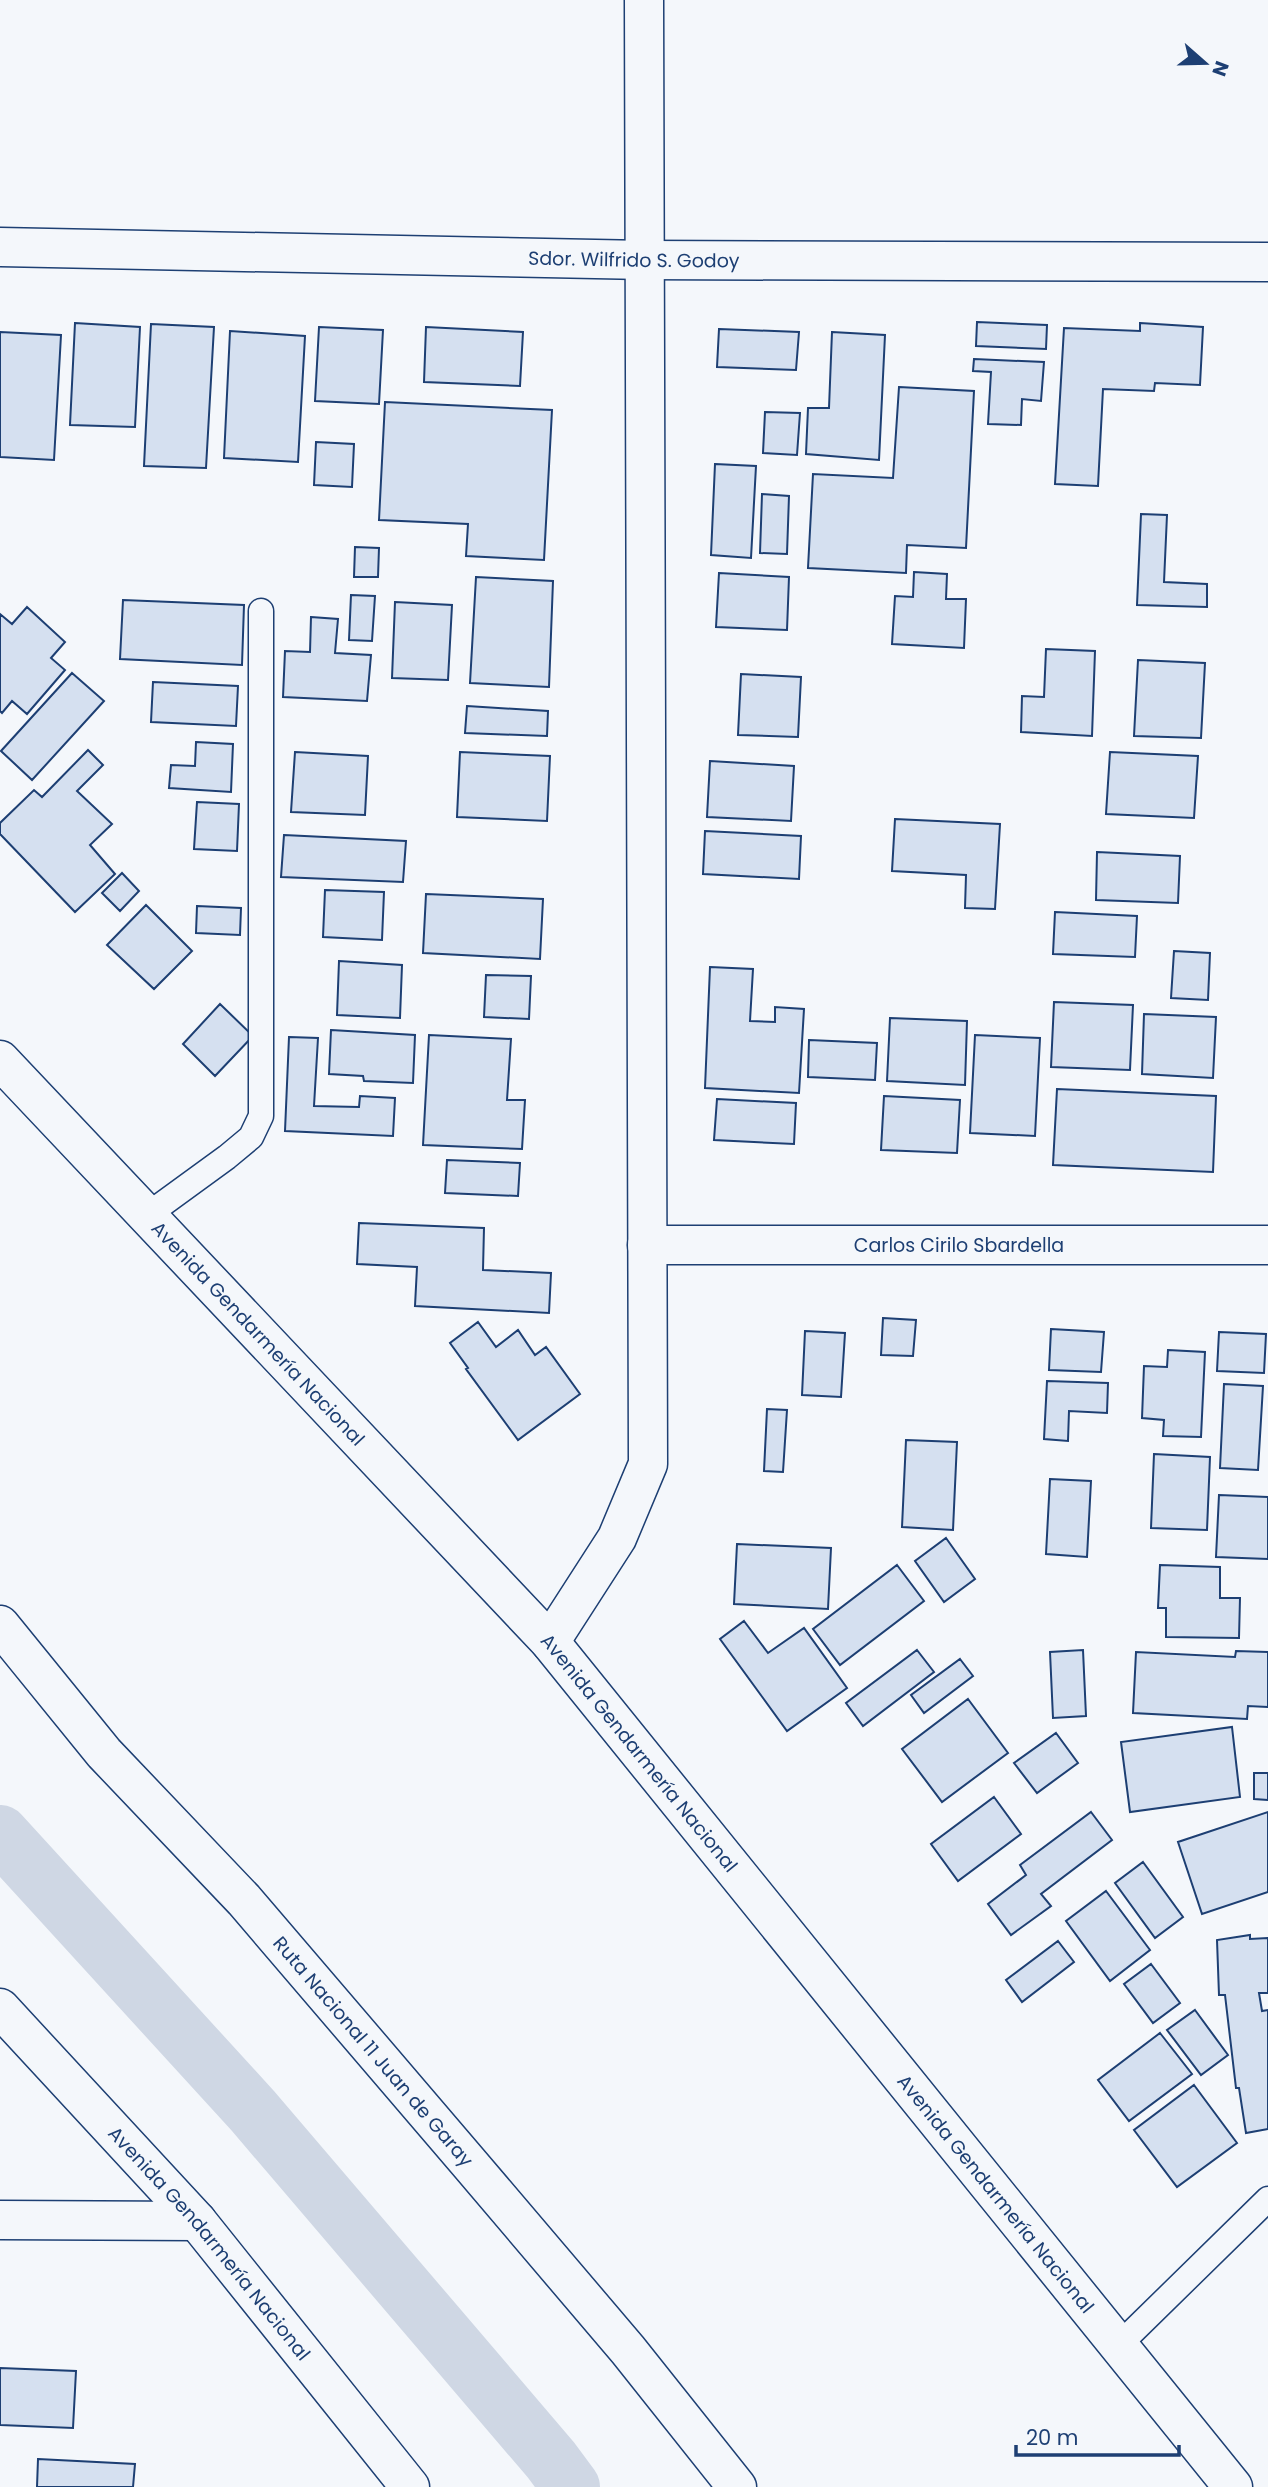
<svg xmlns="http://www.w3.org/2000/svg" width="1268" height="2487" font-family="Poppins,sans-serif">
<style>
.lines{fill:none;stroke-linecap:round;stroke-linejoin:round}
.canal{stroke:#cfd7e4;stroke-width:58}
.building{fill:#d5e0f0;stroke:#1d3f73;stroke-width:2}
.service-casing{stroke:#1d3f73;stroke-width:27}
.minor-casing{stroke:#1d3f73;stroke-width:41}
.secondary-casing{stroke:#1d3f73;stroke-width:41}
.trunk-casing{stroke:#1d3f73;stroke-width:41}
.service{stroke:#f4f7fb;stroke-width:24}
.minor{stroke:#f4f7fb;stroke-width:38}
.secondary{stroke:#f4f7fb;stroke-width:38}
.trunk{stroke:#f4f7fb;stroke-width:38}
.labels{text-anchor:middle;stroke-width:5;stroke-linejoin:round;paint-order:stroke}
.street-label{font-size:19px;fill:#1d3f73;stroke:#f4f7fb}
</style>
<rect width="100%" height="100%" fill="#f4f7fb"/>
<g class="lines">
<path class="canal" d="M 0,1834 L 253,2111 L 551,2460 L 571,2487"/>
</g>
<path class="building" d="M 977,322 L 1047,325 L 1046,349 L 976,346 Z
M 75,323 L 140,327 L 135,427 L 70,425 Z
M 1140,323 L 1203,327 L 1200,385 L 1155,383 L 1154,391 L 1103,389 L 1098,486 L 1055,484 L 1064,328 L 1140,331 Z
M 151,324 L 214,327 L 206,468 L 144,466 Z
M 319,327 L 383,330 L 379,404 L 315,401 Z
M 426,327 L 523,332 L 520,386 L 424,382 Z
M 719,329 L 799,332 L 796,370 L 717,367 Z
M 230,331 L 305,336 L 298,462 L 224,458 Z
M 0,332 L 61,335 L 54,460 L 0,457 Z
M 832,332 L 885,335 L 879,460 L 806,454 L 808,408 L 829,408 Z
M 974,359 L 1044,362 L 1041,401 L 1022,399 L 1021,425 L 988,424 L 991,372 L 973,371 Z
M 899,387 L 974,391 L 966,548 L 907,545 L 906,573 L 808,568 L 813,474 L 893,478 Z
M 385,402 L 552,410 L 544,560 L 466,556 L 468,524 L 379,520 Z
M 765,412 L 800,413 L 797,455 L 763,453 Z
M 316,442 L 354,444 L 352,487 L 314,485 Z
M 715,464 L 756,466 L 751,558 L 711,555 Z
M 762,494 L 789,496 L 787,554 L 760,553 Z
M 1141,514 L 1167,515 L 1164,582 L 1207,584 L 1207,607 L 1137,605 Z
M 355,547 L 379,548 L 378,577 L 354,577 Z
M 914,572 L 947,574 L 946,599 L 966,599 L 964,648 L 892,644 L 895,596 L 913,597 Z
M 719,573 L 789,577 L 787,630 L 716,627 Z
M 476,577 L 553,581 L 549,687 L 470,683 Z
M 351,595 L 375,596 L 372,641 L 349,640 Z
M 123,600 L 244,605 L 242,665 L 120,659 Z
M 395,602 L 452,605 L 448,680 L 392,678 Z
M 27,607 L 65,642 L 51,658 L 65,670 L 27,714 L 12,701 L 2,713 L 0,711 L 0,614 L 12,624 Z
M 311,617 L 338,619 L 335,653 L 371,655 L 367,701 L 283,697 L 285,651 L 310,652 Z
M 1046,649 L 1095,651 L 1092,736 L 1021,732 L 1022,696 L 1044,697 Z
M 1138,660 L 1205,663 L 1201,738 L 1134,736 Z
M 72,673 L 104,701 L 32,780 L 1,751 Z
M 741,674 L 801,677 L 798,737 L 738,735 Z
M 153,682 L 238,686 L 236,726 L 151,722 Z
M 467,706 L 548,711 L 547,736 L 465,733 Z
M 196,742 L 233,744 L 231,792 L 169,788 L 171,765 L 195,766 Z
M 88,750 L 103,765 L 77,791 L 112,824 L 90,845 L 115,874 L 75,912 L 0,834 L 0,823 L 34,790 L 42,797 Z
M 295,752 L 368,756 L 365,815 L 291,812 Z
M 460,752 L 550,756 L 547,821 L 457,817 Z
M 1110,752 L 1198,756 L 1194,818 L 1106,814 Z
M 710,761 L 794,766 L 791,821 L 707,817 Z
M 197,802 L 239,804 L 237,851 L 194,849 Z
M 895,819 L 1000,824 L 995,909 L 965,908 L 966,875 L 892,871 Z
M 705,831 L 801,836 L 799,879 L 703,874 Z
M 284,835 L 406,841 L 403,882 L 281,877 Z
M 1097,852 L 1180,856 L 1178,903 L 1096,900 Z
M 122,873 L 139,891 L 120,911 L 102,893 Z
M 325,890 L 384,892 L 382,940 L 323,937 Z
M 426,894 L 543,899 L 540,959 L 423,953 Z
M 146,905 L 192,951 L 154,989 L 107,945 Z
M 197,906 L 241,908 L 240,935 L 196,933 Z
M 1055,912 L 1137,916 L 1135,957 L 1053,954 Z
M 1174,951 L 1210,953 L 1208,1000 L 1171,998 Z
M 339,961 L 402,965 L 400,1018 L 337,1015 Z
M 710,967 L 753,969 L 750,1021 L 775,1022 L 775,1007 L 804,1009 L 799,1093 L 705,1088 Z
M 486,975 L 531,976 L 529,1019 L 484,1017 Z
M 1054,1002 L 1133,1005 L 1130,1070 L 1051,1067 Z
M 220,1004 L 253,1036 L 215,1076 L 183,1044 Z
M 1144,1014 L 1216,1017 L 1213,1078 L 1142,1074 Z
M 890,1018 L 967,1021 L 965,1085 L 887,1081 Z
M 331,1030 L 415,1035 L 413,1083 L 364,1081 L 363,1076 L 329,1074 Z
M 429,1035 L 511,1039 L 507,1100 L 525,1100 L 522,1149 L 423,1145 Z
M 975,1035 L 1040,1038 L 1035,1136 L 970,1133 Z
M 289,1037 L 318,1038 L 314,1106 L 359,1107 L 360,1096 L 395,1098 L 393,1136 L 285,1131 Z
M 809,1040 L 877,1043 L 875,1080 L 808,1077 Z
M 1057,1089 L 1216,1096 L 1213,1172 L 1053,1165 Z
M 884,1096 L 960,1100 L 957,1153 L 881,1150 Z
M 717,1099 L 796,1103 L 794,1144 L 714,1140 Z
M 447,1160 L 520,1163 L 518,1196 L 445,1193 Z
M 359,1223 L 484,1228 L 483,1270 L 551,1273 L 549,1313 L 415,1306 L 417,1267 L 357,1264 Z
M 883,1318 L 916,1320 L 913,1356 L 881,1355 Z
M 478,1322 L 496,1347 L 518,1330 L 535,1355 L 546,1347 L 580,1394 L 518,1440 L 466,1369 L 468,1368 L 450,1343 Z
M 1051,1329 L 1104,1332 L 1101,1372 L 1049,1370 Z
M 805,1331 L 845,1333 L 841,1397 L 802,1395 Z
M 1219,1332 L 1266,1334 L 1264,1373 L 1217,1371 Z
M 1168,1350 L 1205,1352 L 1201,1437 L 1163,1436 L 1164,1420 L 1142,1418 L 1144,1366 L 1167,1367 Z
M 1047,1381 L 1108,1383 L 1107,1413 L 1069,1411 L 1068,1441 L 1044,1439 Z
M 1224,1384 L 1263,1386 L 1258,1470 L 1220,1468 Z
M 767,1409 L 787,1410 L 783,1472 L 764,1471 Z
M 906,1440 L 957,1442 L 953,1530 L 902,1527 Z
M 1154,1454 L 1210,1457 L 1207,1530 L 1151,1528 Z
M 1050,1479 L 1091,1481 L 1087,1557 L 1046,1554 Z
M 1219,1495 L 1268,1497 L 1268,1559 L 1216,1557 Z
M 946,1538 L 975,1579 L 944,1602 L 915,1561 Z
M 737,1544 L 831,1548 L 828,1609 L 734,1604 Z
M 897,1565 L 924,1601 L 840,1665 L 813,1629 Z
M 1160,1565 L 1220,1567 L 1220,1598 L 1240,1598 L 1239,1638 L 1166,1637 L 1166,1608 L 1158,1608 Z
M 744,1621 L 768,1653 L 804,1628 L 847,1688 L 787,1731 L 720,1639 Z
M 917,1650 L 934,1672 L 863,1726 L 846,1703 Z
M 1083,1650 L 1086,1716 L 1053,1718 L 1050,1652 Z
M 1236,1651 L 1268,1652 L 1268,1707 L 1248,1706 L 1247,1719 L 1133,1713 L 1136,1652 L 1235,1657 Z
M 960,1659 L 973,1676 L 924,1713 L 911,1695 Z
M 968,1699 L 1008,1753 L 942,1802 L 902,1749 Z
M 1232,1727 L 1240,1797 L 1130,1812 L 1121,1742 Z
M 1056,1733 L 1078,1763 L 1037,1793 L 1014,1763 Z
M 1254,1773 L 1268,1773 L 1268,1800 L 1254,1799 Z
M 994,1797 L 1021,1834 L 958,1881 L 931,1844 Z
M 1091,1812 L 1112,1840 L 1041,1894 L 1051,1906 L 1011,1935 L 988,1904 L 1026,1875 L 1020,1865 Z
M 1268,1812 L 1268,1892 L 1202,1914 L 1178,1842 Z
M 1143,1862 L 1183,1917 L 1155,1938 L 1115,1883 Z
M 1106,1891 L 1150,1950 L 1110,1981 L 1066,1921 Z
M 1250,1935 L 1250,1939 L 1268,1938 L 1268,1993 L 1259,1993 L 1262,2011 L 1268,2010 L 1268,2129 L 1246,2133 L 1239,2088 L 1236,2088 L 1225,1995 L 1219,1995 L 1217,1940 Z
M 1058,1941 L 1074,1962 L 1022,2002 L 1006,1980 Z
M 1151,1964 L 1180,2003 L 1153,2023 L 1124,1984 Z
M 1195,2010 L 1228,2055 L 1201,2075 L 1167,2030 Z
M 1160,2033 L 1192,2074 L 1129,2121 L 1098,2080 Z
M 1194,2085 L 1237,2143 L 1177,2187 L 1134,2130 Z
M 0,2368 L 76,2371 L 73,2428 L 0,2425 Z
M 38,2459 L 135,2464 L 133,2487 L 37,2487 Z"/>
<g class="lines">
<g class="service-casing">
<path id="service" d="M 146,1216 L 227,1157 L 251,1137 L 261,1116 L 261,611
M 1118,2346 L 1268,2199"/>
</g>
<g class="minor-casing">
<g id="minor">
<path id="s1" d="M 0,247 L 645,260 L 1268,262"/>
<path id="s2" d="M 647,1245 L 1268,1245"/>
<path d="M 550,1642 L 617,1538 L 648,1464 L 644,0"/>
<path d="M 0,2220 L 197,2221"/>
</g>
</g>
<g class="secondary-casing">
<g id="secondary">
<path id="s3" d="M 0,1060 L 550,1642 L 1233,2487"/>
<path id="s4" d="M 0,2008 L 197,2221 L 410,2487"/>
</g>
</g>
<g class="trunk-casing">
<g id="trunk">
<path id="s5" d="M 0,1625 L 104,1753 L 244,1900 L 469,2163 L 628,2350 L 737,2487"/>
</g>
</g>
<use href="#service" class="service"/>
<use href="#minor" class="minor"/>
<use href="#secondary" class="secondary"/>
<use href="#trunk" class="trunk"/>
</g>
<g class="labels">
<g class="street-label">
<text dy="7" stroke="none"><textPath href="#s1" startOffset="634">Sdor. Wilfrido S. Godoy</textPath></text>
<text dy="7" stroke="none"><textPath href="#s2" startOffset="312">Carlos Cirilo Sbardella</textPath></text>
<text dy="7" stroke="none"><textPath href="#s3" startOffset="376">Avenida Gendarmería Nacional</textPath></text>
<text dy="7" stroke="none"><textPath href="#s3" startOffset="943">Avenida Gendarmería Nacional</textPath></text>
<text dy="7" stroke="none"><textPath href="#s5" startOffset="567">Ruta Nacional 11 Juan de Garay</textPath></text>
<text dy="7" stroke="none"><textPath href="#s3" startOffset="1510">Avenida Gendarmería Nacional</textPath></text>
<text dy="7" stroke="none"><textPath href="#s4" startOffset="315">Avenida Gendarmería Nacional</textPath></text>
</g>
</g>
<g transform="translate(1205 63) rotate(110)" stroke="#f4f7fb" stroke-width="5" paint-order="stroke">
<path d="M0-5L12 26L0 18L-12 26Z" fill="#1d3f73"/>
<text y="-10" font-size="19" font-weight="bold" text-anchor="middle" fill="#1d3f73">N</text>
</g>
<path d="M1016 2445v10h163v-10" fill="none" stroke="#1d3f73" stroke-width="3.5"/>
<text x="1026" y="2445" font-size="21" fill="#1d3f73" stroke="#f4f7fb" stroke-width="5" paint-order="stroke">20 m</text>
</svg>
